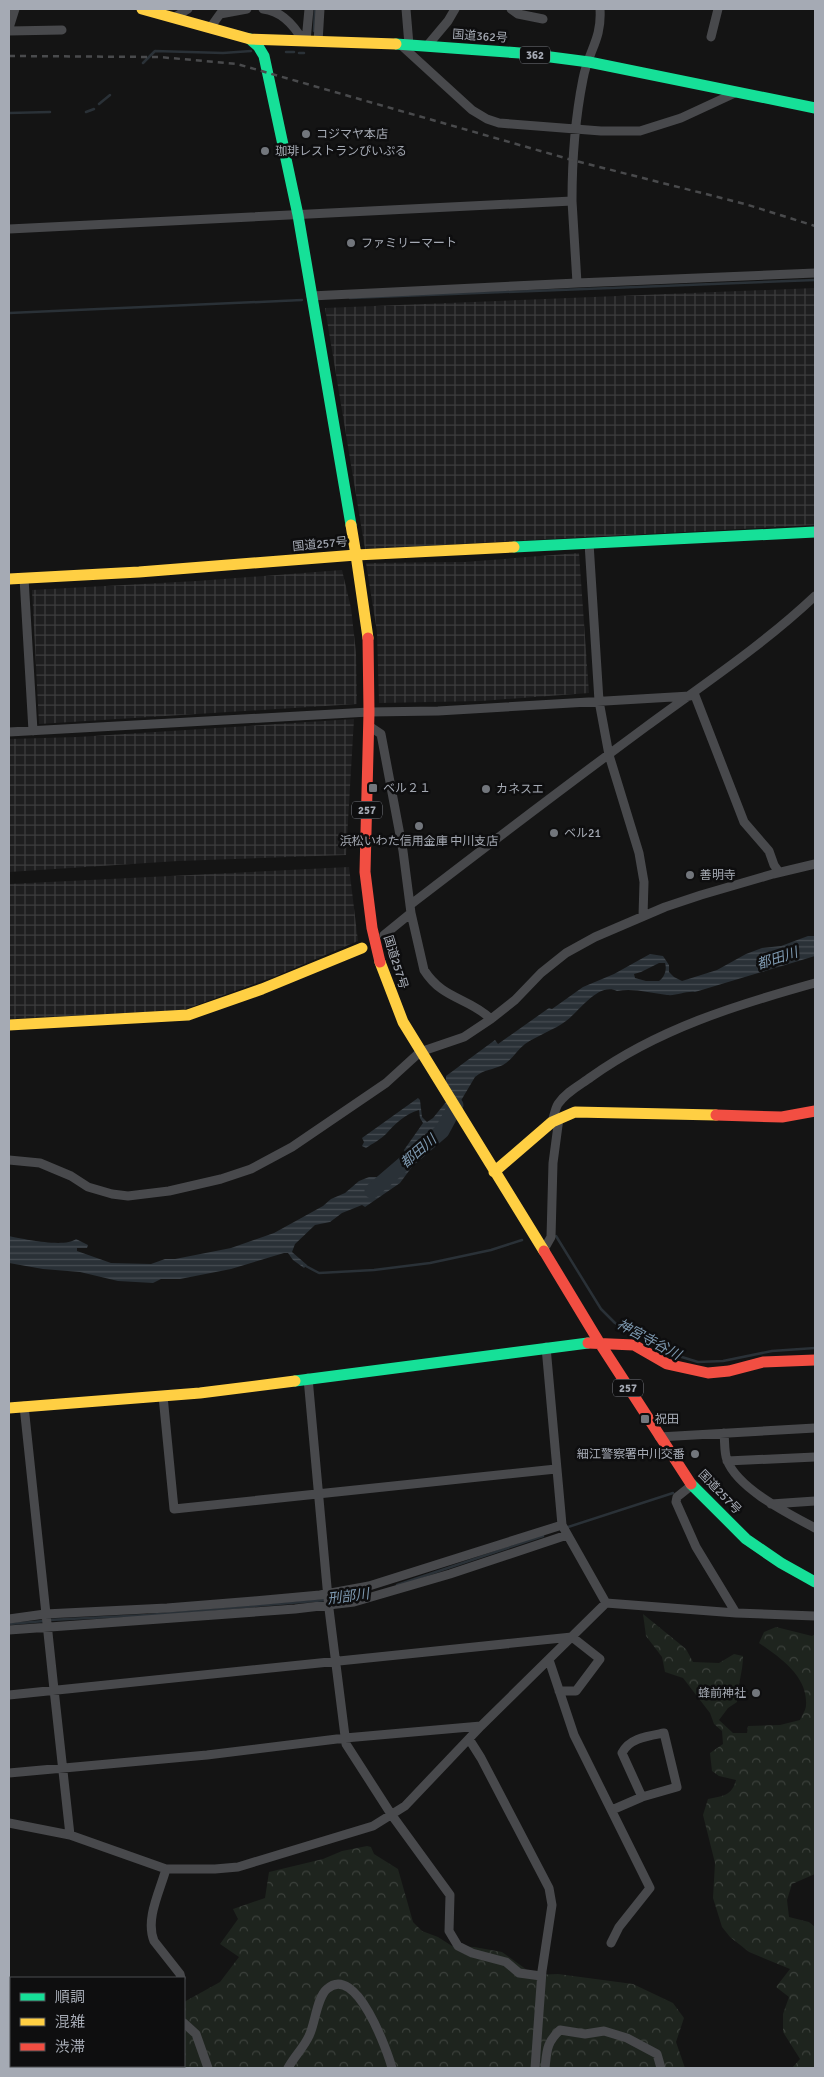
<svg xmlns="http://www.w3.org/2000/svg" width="824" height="2077" font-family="Signika,'Noto Sans JP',sans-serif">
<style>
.industrial{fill:url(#industrial-grid)}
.forest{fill:url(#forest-crowns)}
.water{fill:url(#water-rules);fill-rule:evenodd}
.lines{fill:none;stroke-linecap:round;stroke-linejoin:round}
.stream{stroke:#2a3137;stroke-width:2.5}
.river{stroke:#2a3137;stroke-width:15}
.street{stroke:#48494c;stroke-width:9}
.fast{stroke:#16e098;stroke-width:11}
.slow{stroke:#ffcf43;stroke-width:11}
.jam{stroke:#f24e42;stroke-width:11}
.rail{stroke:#494a4c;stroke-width:2.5;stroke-dasharray:6 5;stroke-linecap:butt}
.poi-dot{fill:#72767c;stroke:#0e0e0f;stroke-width:2}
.labels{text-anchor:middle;stroke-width:5;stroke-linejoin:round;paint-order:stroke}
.shield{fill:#0e0e0f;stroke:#787b82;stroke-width:1}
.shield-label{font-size:11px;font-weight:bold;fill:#a5aab4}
.street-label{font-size:12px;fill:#a5aab4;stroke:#0e0e0f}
.poi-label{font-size:12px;fill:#a5aab4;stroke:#0e0e0f;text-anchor:start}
.water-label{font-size:14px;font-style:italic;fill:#7d98af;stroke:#0e0e0f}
</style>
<defs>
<pattern id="industrial-grid" width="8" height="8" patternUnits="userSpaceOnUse" patternTransform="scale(1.25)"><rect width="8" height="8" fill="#1e1e1f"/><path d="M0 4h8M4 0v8" fill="none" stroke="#3c3c3d"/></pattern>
<pattern id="forest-crowns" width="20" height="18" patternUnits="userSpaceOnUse" patternTransform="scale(1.25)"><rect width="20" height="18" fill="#1e241e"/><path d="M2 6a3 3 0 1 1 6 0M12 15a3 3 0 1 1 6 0" fill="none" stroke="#3c413c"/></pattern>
<pattern id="water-rules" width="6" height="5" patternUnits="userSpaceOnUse" patternTransform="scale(1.25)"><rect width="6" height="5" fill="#2a3137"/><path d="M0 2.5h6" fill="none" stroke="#464c52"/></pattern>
</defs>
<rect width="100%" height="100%" fill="#141414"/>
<path class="industrial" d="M 815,288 L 815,525 L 365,549 L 325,308 Z
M 579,553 L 589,693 L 481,701 L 379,703 L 377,632 L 366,563 L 465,562 Z
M 342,570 L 351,608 L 356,652 L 357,704 L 39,724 L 32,590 L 197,581 Z
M 354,719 L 346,855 L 178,861 L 9,872 L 9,739 L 78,737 Z
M 349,867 L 358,941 L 276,976 L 183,1010 L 9,1019 L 9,884 Z"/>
<path class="forest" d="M 643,1614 L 686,1649 L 693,1662 L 719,1663 L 734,1654 L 743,1656 C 743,1673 737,1686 737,1702 L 728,1708 L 719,1720 L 733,1733 L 747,1733 L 748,1726 L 780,1725 L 800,1720 C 802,1715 806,1710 806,1705 C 808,1676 779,1657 759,1643 L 764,1632 L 776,1627 L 812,1636 L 815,1634 L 815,1874 L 792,1884 L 787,1900 L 789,1917 L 809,1922 L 815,1927 L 815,2068 L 792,2068 L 800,2059 L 783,2032 L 783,2014 L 789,1997 L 776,1987 L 790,1969 L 749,1952 L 730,1937 L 722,1927 L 713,1898 L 715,1863 L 703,1815 L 708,1799 C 722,1796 732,1796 736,1780 L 719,1776 L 712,1771 L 710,1753 L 723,1744 L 722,1731 L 714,1724 L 710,1713 L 683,1678 L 665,1672 L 662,1657 L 646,1636 Z
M 367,1846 L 371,1847 L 374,1854 L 398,1869 L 413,1922 L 422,1931 L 438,1937 L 452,1946 L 474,1947 L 502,1952 L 534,1975 L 558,1974 L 633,1984 L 673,2003 L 684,2018 L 676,2042 L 685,2068 L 185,2068 L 183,2066 L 184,2002 L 220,1982 L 239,1957 L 220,1944 L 238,1919 L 233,1909 L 265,1898 L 269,1872 L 323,1859 L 342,1851 Z"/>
<path class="water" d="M 808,936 L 815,936 L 815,956 L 695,992 C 685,991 677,996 667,995 C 650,993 634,988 617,991 C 598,982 579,1012 566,1021 C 554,1030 538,1035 525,1044 C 517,1050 512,1060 503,1065 C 493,1070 484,1069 475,1077 L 450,1119 L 440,1129 L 400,1183 L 365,1207 L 362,1205 L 342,1213 L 330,1222 L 315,1225 L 295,1244 L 292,1252 L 307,1265 L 304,1268 L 293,1260 L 288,1253 L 284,1253 L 231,1269 L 180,1279 L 161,1279 L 153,1283 L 118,1281 L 80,1272 L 43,1269 L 9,1263 L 9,1236 C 23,1239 65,1248 76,1239 L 88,1245 L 87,1248 L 77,1248 L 77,1251 L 111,1263 L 151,1264 L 165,1259 L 175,1259 L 231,1248 L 274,1233 L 323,1206 L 331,1199 L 345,1193 L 359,1181 L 369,1177 L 390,1177 L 405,1154 L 404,1150 L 423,1123 L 420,1118 L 419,1110 C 405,1114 395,1124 386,1134 C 381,1139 372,1144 366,1148 L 362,1146 L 364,1142 L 362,1138 L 418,1098 L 420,1100 L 422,1117 L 427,1122 L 433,1118 L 446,1102 L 446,1076 L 495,1040 L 498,1044 L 549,1008 L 552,1009 L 583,987 L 614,974 L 650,954 L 663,956 L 669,965 L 669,972 L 674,977 L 682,981 L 717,970 L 746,954 L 762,948 L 781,946 ZM 659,963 L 665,963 C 667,969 665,977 659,981 L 646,981 L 635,978 L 634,974 L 641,972 Z"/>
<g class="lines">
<path class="stream" d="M 314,31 L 315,9
M 286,52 L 294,52
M 299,53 L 304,53
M 143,63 L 155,51 L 223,53 L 251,51
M 99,104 L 110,95
M 86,112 L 94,109
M 9,113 L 50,112
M 350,298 L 815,280
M 9,313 L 302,300
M 556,1236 L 601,1309 L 615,1323 L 672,1354 L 698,1362 L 723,1361 L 772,1351 L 815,1348
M 304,1265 L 319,1273 L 374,1270 L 430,1263 L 491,1250 L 522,1240
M 565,1528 L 673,1493
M 397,1585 L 543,1536
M 331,1599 L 368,1594
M 49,1620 L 148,1615 L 326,1600
M 9,1624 L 44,1621"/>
<path class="river" d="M 372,1191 L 442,1131 L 456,1105"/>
<path class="street" d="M 263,9 C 282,11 294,25 303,41
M 406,9 L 409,45
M 511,9 L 518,14 L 543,19
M 175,17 L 188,9
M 9,28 L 15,9
M 210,28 L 220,14 L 247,9
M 9,31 L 62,30
M 711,37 L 718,9
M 306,41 L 309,9
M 318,42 L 320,9
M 402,46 L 472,110 L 487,119 L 499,123 L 601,131 L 640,131 L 681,118 L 735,93
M 427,46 L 448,21 L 455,9
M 572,201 L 577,283 L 815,273
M 9,229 L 572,201 C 572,160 575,119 583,79 C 588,51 602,40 600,9
M 311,296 L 577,283
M 589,543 L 599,701 L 609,755 L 639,853 L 644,882 L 643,916
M 24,578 L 33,731
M 694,693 L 744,822 L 769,851 L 774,865 L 779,872
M 369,726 L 381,734 L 403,851 L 411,913 L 384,935
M 9,732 L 369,712 L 438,711 L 690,696
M 410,905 C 488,845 567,785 647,726 C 704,684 763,645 815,596
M 491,1019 L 515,1000 L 541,973 L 566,953 L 595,937 L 665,907 L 701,895 L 773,874 L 815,864
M 552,1122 C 554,1116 555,1109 558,1104 C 566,1092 580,1085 591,1077 C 658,1029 736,1005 815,983
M 9,1160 L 40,1163 L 71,1176 L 88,1187 L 112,1194 L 128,1196 L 169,1191 L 221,1179 L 251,1169 L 292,1147 L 386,1083 L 420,1052 L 464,1037 L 491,1019 C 468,997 443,1000 424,970 L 411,913
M 543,1251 L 551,1237 L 553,1163 L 559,1118
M 546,1347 L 562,1525 L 606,1603
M 308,1378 L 329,1609 L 346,1744 L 391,1814 L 450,1895 L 449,1931 L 458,1946 L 472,1953 L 506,1962 L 519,1973 L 541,1976
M 163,1396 L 174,1509 L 556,1469
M 24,1406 C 39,1550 54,1692 70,1835
M 724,1433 C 725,1442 724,1452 727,1460 C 738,1489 789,1514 815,1528
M 659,1437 L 815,1428
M 727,1461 L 815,1457
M 692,1485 L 677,1497 L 676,1502 L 696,1547 L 736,1613
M 771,1504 L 815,1501
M 9,1619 L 45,1614 L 167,1608 L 254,1601 L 320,1595 L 369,1586 L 562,1525
M 9,1630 L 295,1609 L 354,1602 L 450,1574 L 567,1535
M 549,1660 L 574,1735 L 650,1888 L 619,1927 L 611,1943
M 9,1695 L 572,1637 L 600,1659 L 576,1691 L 559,1691
M 469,1739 L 481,1758 L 549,1888 L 552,1905 L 542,1971 L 535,2068
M 9,1773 L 207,1755 L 345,1738 L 481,1726
M 612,1810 L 642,1797 L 677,1787 L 664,1733 C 648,1736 629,1738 622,1753 L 642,1797
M 9,1823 L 70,1835 L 166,1869 L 215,1869 L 238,1867 L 373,1826 L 405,1806 L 481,1726 L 606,1603 L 736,1613 L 815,1616
M 166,1869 C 160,1891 145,1919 154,1941 L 180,1974 L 181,1978
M 184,2023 L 196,2034 L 208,2068
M 288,2068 C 294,2057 304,2047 309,2036 C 315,2024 317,1997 327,1989 C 356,1963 387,2050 392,2068
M 545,2068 C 547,2051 546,2043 560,2030 L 585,2034 L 604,2031 L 627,2038 L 657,2054 L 661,2068"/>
<path class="fast" d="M 250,39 L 258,46 L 264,56 L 298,215 L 351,525
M 396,44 L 520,53 L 589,62 L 815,108
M 514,547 L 815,532
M 295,1381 L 588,1343
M 691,1484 L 746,1539 L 781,1563 L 815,1582"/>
<path class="slow" d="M 142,9 L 250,39 L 396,44
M 351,525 L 356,555 L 514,547
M 9,579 L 139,572 L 356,555 L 368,638
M 380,962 L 403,1022 L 544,1251
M 9,1025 L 188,1015 L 262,989 L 362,948
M 494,1172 L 552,1122 L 575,1112 L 716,1115
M 9,1408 L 200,1393 L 295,1381"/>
<path class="jam" d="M 368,638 L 369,712 L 365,872 L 372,928 L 380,962
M 716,1115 L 782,1117 L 815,1111
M 544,1251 L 599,1342 L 691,1484
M 588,1343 L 634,1345 L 667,1364 L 708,1373 L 729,1371 L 763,1362 L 815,1360"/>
<path class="rail" d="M 9,56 L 159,57 L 237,64 L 572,160 L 745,204 L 815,226"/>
</g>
<g class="poi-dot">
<circle cx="306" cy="134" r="5"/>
<circle cx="265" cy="151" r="5"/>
<circle cx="351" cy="243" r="5"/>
<rect x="368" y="783" width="10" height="10" rx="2.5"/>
<circle cx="486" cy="789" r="5"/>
<circle cx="419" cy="826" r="5"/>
<circle cx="554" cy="833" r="5"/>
<circle cx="690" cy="875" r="5"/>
<rect x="640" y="1414" width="10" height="10" rx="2.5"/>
<circle cx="695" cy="1454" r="5"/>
<circle cx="756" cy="1693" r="5"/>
</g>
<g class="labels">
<g class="shield">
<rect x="520" y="46.5" width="30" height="17" rx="4"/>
<rect x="352" y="801.5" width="30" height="17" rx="4"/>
<rect x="613" y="1379.5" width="30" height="17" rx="4"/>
</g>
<g class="shield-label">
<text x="535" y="59">362</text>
<text x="367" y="814">257</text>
<text x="628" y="1392">257</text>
</g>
<g class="street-label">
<text transform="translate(480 36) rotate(4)" y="4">国道362号</text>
<text transform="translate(320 544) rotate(-5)" y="4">国道257号</text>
<text transform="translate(396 962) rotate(73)" y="4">国道257号</text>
<text transform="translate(720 1492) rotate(46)" y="4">国道257号</text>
</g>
<g class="poi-label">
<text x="316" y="138">コジマヤ本店</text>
<text x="275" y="155">珈琲レストランぴいぷる</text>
<text x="361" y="247">ファミリーマート</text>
<text x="383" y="792">ベル２１</text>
<text x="496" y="793">カネスエ</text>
<text x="564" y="837">ベル21</text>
<text x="419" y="845" text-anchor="middle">浜松いわた信用金庫 中川支店</text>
<text x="700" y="879">善明寺</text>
<text x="655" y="1423">祝田</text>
<text x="685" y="1458" text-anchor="end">細江警察署中川交番</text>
<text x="746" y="1697" text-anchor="end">蜂前神社</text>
</g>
<g class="water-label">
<text transform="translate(777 958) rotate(-18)" y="5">都田川</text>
<text transform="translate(418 1151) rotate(-41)" y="5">都田川</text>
<text transform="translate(649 1339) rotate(28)" y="5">神宮寺谷川</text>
<text transform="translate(348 1596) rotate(-8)" y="5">刑部川</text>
</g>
</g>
<rect width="824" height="2077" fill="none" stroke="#a5aab4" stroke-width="20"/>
<rect x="10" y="1977" width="175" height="90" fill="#0e0e0f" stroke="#4a4c51"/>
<rect x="20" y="1993" width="25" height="8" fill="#16e098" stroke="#4a4c51"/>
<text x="55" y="2002" font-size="15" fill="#a5aab4">順調</text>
<rect x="20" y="2018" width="25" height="8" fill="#ffcf43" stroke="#4a4c51"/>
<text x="55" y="2027" font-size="15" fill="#a5aab4">混雑</text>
<rect x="20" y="2043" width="25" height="8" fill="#f24e42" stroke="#4a4c51"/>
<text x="55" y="2052" font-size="15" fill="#a5aab4">渋滞</text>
</svg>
